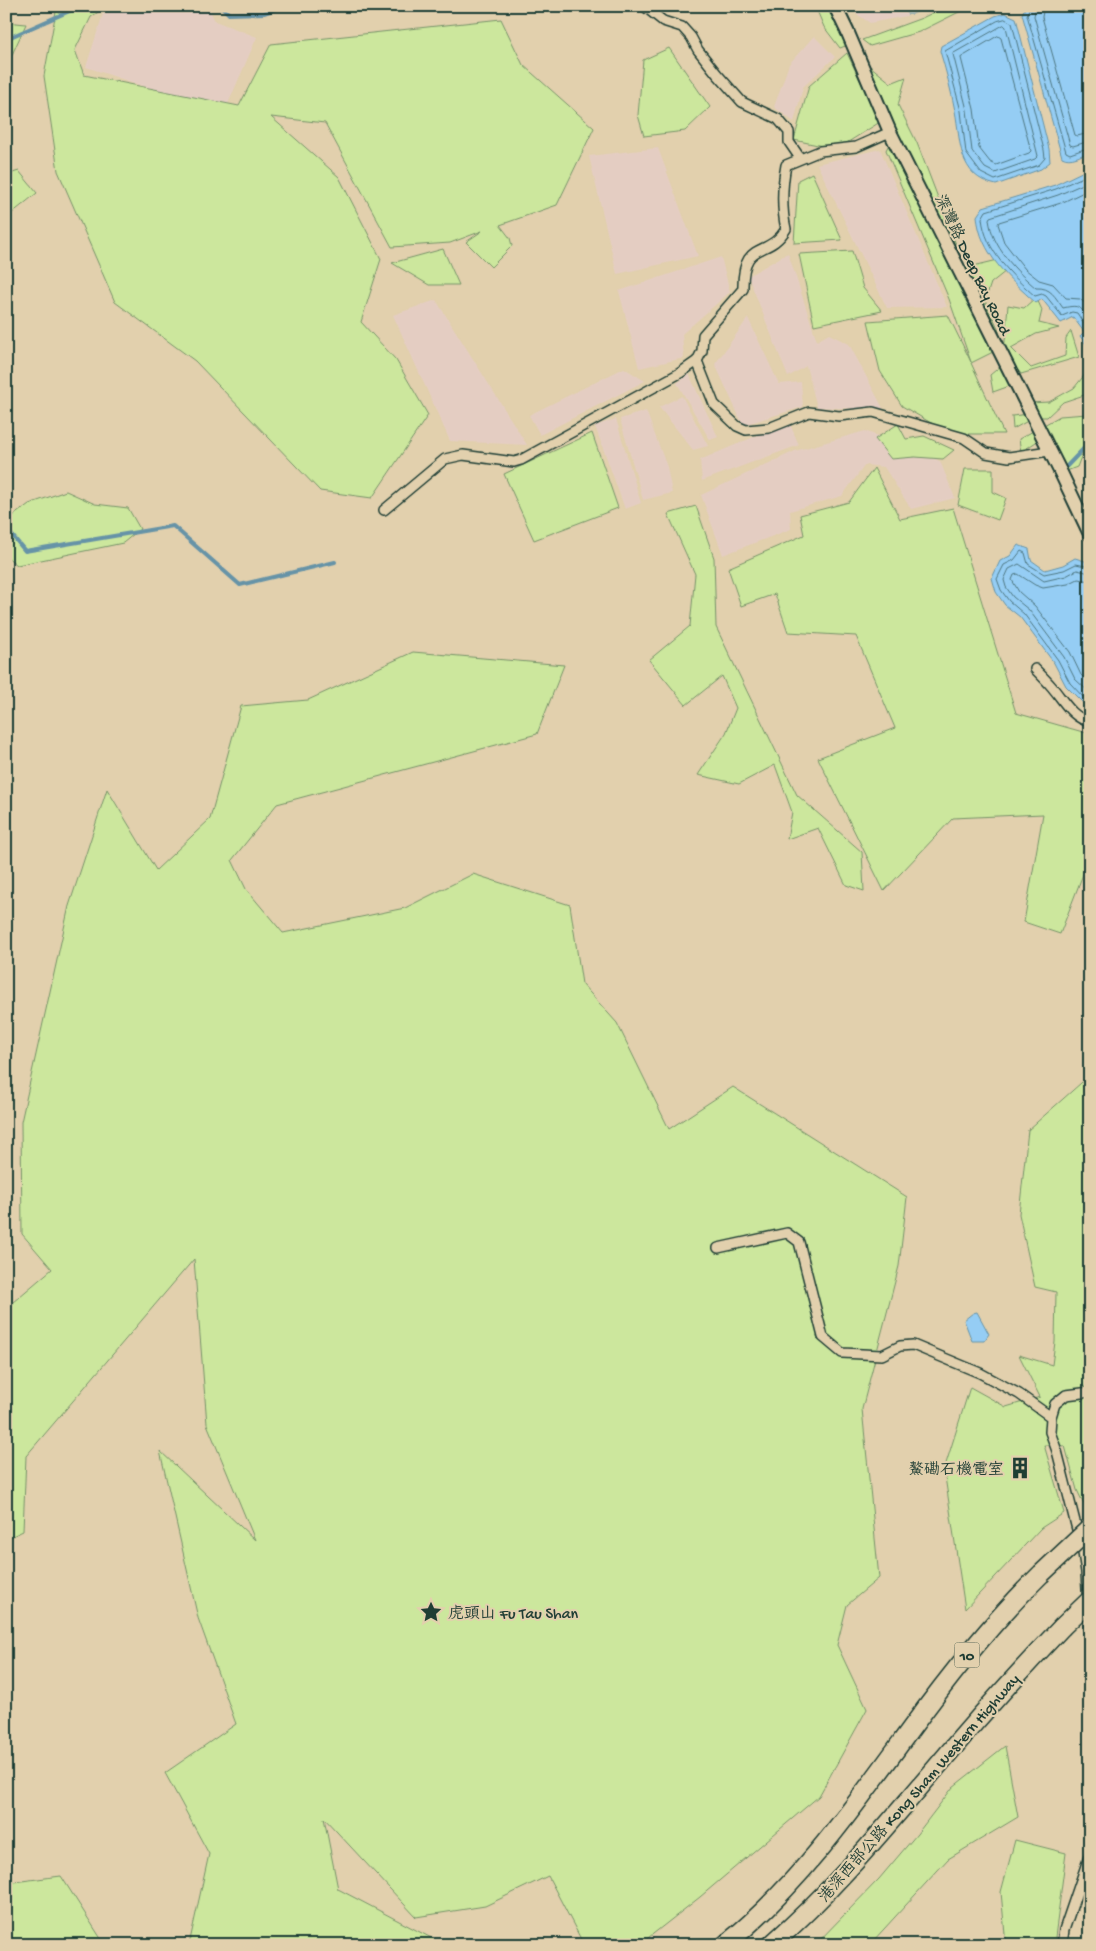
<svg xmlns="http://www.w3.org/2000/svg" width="1096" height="1951" font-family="'Gochi Hand','LXGW WenKai TC',sans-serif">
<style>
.built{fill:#e4cdc2}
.green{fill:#cce79d;stroke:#769268}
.water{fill:#95cdf4;stroke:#6693a7}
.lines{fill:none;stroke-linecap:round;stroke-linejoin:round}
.shore{stroke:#4e7781;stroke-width:1}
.stream{stroke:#6693a7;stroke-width:4}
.street-casing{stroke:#1f3d34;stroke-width:12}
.secondary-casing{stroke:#1f3d34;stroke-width:16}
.highway-casing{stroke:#1f3d34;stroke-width:21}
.street{stroke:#e2d0ad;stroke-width:9}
.secondary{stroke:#e2d0ad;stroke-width:12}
.highway{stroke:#e2d0ad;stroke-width:18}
.highway-bridge-casing{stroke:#1f3d34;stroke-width:21;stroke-linecap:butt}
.highway-bridge{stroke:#e2d0ad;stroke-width:18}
.labels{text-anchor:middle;stroke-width:4;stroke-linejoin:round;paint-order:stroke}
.shield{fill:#e2d0ad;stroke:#5a6958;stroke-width:1}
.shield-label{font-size:15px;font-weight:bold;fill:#1f3d34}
.street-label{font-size:16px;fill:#1f3d34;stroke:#e2d0ad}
.poi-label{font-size:16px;fill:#1f3d34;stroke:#e2d0ad;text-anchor:end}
</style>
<rect width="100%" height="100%" fill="#e2d0ad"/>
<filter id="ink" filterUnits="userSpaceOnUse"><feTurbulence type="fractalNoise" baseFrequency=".02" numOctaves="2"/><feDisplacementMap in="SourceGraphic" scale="10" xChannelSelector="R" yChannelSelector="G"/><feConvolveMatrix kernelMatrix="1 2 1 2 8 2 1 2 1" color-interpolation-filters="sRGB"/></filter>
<g filter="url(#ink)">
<path class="built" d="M 124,6 L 208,6 L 215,21 L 257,37 L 224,113 L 86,67 L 103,14 Z
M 857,6 L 906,6 L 907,16 L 870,23 L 855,13 Z
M 814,36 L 835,57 L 803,87 L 794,122 L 774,107 L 789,64 Z
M 658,148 L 698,256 L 617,274 L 589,156 Z
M 880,149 L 947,307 L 887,308 L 817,164 Z
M 788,253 L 817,341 L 829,334 L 849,344 L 884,410 L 817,407 L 806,366 L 788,377 L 748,276 Z
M 721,257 L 730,292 L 682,334 L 684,358 L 639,368 L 619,291 Z
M 436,300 L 527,445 L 450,441 L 393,315 Z
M 748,318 L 779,384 L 801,382 L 803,407 L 743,425 L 715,364 Z
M 624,368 L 645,381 L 540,435 L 529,415 Z
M 689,374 L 718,437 L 710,440 L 677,383 Z
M 682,396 L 708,446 L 693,450 L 659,407 Z
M 646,411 L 667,467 L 672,493 L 643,500 L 620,419 Z
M 616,419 L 641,503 L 625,509 L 595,426 Z
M 789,422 L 799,445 L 702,481 L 700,460 Z
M 865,431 L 940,461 L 955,498 L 911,509 L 884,467 L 865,465 L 842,496 L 790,511 L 791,529 L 723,555 L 701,495 L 795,451 Z"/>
<path class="green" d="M 57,6 L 107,6 L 91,17 L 75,50 L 84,75 L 239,106 L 271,44 L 501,19 L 523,65 L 594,128 L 557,205 L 500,225 L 510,238 L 512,246 L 491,267 L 466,242 L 482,231 L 450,243 L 392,247 L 325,123 L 271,117 L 339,177 L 381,259 L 361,322 L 396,360 L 428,415 L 372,498 L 320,491 L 195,361 L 115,302 L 58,171 L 44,76 Z
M 815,6 L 826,6 L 848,45 L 840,48 L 824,27 Z
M 947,6 L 971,6 L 919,32 L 870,46 L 862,40 L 922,18 Z
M 6,22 L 26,24 L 10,59 L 6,60 Z
M 669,48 L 710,107 L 685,131 L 644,136 L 638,115 L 643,60 Z
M 847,53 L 880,122 L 837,149 L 794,140 L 809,86 Z
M 870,66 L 891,83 L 906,77 L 898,105 L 917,143 L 965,268 L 1002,259 L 1011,267 L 991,283 L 985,301 L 999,330 L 999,349 L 971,363 L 1004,434 L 950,434 L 902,406 L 880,371 L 868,321 L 948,315 L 971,362 L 949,299 L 886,150 L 896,131 Z
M 19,171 L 37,193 L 6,218 L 6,175 Z
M 812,173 L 842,240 L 794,243 L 798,180 Z
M 443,249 L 459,285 L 429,285 L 392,263 Z
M 852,251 L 863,288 L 882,311 L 814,325 L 799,254 Z
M 1036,297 L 1042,310 L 1039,323 L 1059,328 L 1036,334 L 1011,348 L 1031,368 L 1065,356 L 1066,338 L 1071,331 L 1079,357 L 1021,374 L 1004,353 L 1008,305 L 1024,308 Z
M 1002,365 L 1018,383 L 993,392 L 990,375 Z
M 1087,372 L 1090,376 L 1090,393 L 1063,402 L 1047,417 L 1035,417 L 1013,429 L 1012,416 L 1029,414 L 1029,403 L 1049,402 L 1074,388 Z
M 1087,414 L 1090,416 L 1090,434 L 1077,467 L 1064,472 L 1042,438 L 1021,452 L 1019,439 L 1060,416 Z
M 898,424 L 906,439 L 924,436 L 954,450 L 943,459 L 915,457 L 891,459 L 875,439 Z
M 592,433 L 618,508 L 534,540 L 504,474 Z
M 874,468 L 900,519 L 953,508 L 1016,713 L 1090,734 L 1090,856 L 1060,934 L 1024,922 L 1043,814 L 953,818 L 884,891 L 818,758 L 895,728 L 856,636 L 788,632 L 775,594 L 741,606 L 728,568 L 804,535 L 800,515 L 849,502 Z
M 965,469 L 993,469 L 993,492 L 1006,498 L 998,520 L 958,505 Z
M 66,491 L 95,504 L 128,508 L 140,529 L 123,543 L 17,565 L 6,556 L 6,521 L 29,504 Z
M 696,506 L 714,558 L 716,627 L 797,795 L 862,852 L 864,891 L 846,885 L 818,828 L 787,839 L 792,812 L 775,765 L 739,784 L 698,775 L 726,733 L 736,708 L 722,676 L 686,705 L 649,660 L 690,626 L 695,574 L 668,514 Z
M 413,652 L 564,665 L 537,734 L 277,804 L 232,860 L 246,889 L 283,933 L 405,908 L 473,874 L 570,905 L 582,984 L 617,1023 L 669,1129 L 733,1087 L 907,1197 L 899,1266 L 862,1409 L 879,1578 L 847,1605 L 837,1645 L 867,1709 L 819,1796 L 700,1897 L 639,1945 L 584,1945 L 548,1876 L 485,1906 L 416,1917 L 324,1818 L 338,1889 L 437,1941 L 429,1945 L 189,1945 L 209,1854 L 165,1773 L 236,1724 L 198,1618 L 160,1451 L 255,1540 L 207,1424 L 194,1259 L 26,1456 L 23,1531 L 6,1539 L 6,1308 L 52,1269 L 22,1234 L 21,1122 L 69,906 L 107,789 L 156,870 L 210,819 L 241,706 L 308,700 Z
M 1090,1075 L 1090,1517 L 1077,1490 L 1065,1446 L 1044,1445 L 1064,1513 L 1041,1528 L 965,1609 L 944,1470 L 970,1387 L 1006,1407 L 1040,1397 L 1019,1355 L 1052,1365 L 1055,1342 L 1056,1292 L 1035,1287 L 1019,1214 L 1028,1130 Z
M 1005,1746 L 1018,1817 L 948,1859 L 873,1941 L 873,1945 L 815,1945 L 879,1879 L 917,1834 L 953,1787 Z
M 1015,1840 L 1066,1853 L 1054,1945 L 1006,1945 L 1001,1892 Z
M 61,1876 L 105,1945 L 6,1945 L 6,1883 Z"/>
<path class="water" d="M 906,6 L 932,6 L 912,14 L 907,14 Z
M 1026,6 L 1090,6 L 1090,152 C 1081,155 1071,162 1062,157 L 1022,14 Z
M 1005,13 L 1016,18 L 1049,149 L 1050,162 L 1041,169 L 996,185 C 957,176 961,141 955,111 C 951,90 946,71 940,51 L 941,46 L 995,16 Z
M 1090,168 L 1090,350 L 1080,336 L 1084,332 L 1073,317 L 1061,323 L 1042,299 L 1036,303 C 1009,279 980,253 977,216 L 983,207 L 1055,185 Z
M 1018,545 L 1029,549 L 1031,560 L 1045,570 L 1063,565 L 1075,558 L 1088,562 L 1090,566 L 1090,705 L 1082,702 L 1066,686 L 1054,663 L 1020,617 L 1005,605 L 996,592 L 992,578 L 1000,561 L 1010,556 Z
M 977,1312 L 989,1334 L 984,1341 L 972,1341 L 964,1320 L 973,1313 Z"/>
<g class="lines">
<path class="shore" d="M 1030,6 L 1027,15 L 1066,152 L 1070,154 L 1090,147
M 1036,6 L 1034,16 L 1070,145 L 1073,146 L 1090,141
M 1044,6 L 1042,17 L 1075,135 L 1077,136 L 1090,133
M 1005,19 L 1012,23 L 1044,150 L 1045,158 L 1039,165 L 995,180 L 981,173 L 966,153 L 961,111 L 945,51 L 997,21 Z
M 1004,25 L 1006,27 L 1038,156 L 1035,159 L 995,173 L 985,168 L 972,151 L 967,110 L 953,54 Z
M 998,36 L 1001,38 L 1031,151 L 1029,153 L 996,165 L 990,162 L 979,148 L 974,109 L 961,58 Z
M 1090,174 L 1056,189 L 986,211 L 982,218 C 985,250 1012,276 1035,296 L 1042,294 L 1046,296 L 1062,316 L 1072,312 L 1077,313 L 1088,330 L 1087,337 L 1090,341
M 1090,181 L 1058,195 L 990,217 L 989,219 C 992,247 1016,271 1036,288 C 1051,287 1055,297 1063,308 C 1080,304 1081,307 1090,321
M 1090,189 L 1061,203 L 999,222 L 998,224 L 1004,242 L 1025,269 L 1039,280 L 1053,284 L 1066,298 L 1080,299 L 1090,307
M 1090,567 L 1076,564 L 1064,570 L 1044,574 L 1028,564 L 1025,553 L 1021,551 L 1014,560 L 1004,565 L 997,579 L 1001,590 L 1009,601 L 1024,614 L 1058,660 L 1070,683 L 1084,698 L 1090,700
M 1090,573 L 1077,570 L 1066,576 L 1044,581 L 1019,564 L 1009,569 L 1004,580 L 1006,587 L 1013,597 L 1029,610 L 1064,657 L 1075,679 L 1090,693
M 1090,581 L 1078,579 L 1068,584 L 1043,588 L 1035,585 L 1018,574 L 1014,575 L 1012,580 L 1019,592 L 1035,606 L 1070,652 L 1081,675 L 1090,684"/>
<path class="stream" d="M 221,6 L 229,14 L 264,13 L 283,6
M 6,39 L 81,6
M 1066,467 L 1090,442
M 6,528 L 25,551 L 173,526 L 240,585 L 335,562"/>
<g class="street-casing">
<path id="street" d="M 644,6 L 663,21 L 682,27 L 691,37 L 698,50 L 717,74 L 742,102 L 778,119 L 789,132 L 789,142 L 800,158
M 697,361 L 714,404 L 737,426 L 746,430 L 769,428 L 809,412 L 839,416 L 873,412 L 964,438 L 986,453 L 1009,457 L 1049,451
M 384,510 L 445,459 L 463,455 L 514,462 L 521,460 L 680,373 L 697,361 L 702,351 L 703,335 L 743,289 C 742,238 768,259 786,229 C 781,207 782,187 786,165 L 820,151 L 856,147 L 890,132
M 1035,669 C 1041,675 1047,681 1052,687 C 1064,701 1071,717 1090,722
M 718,1248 L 787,1233 L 799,1242 L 823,1337 L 842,1353 L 882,1355 L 900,1346 L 913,1345 L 980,1373 L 1019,1394 L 1051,1417
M 1090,1392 L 1066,1395 L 1055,1404 L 1051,1417 L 1050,1432 L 1057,1451 L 1083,1553 L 1086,1572 L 1090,1640
M 1062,1945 L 1064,1930 L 1090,1854"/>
</g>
<g class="secondary-casing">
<path id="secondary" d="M 835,6 L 848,33 L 890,132 L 1062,475 L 1090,534"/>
</g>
<g class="highway-casing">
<path id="highway" d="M 725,1945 C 799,1885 854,1807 910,1730 C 950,1675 992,1622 1041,1574
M 771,1945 C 832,1892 883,1830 935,1769 C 976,1720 1018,1673 1062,1627"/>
</g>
<use href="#street" class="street"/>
<use href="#secondary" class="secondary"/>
<use href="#highway" class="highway"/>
<g class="highway-bridge-casing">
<path id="highway-bridge" d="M 1041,1574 L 1090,1528
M 1062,1627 L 1090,1600"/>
</g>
<use href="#highway-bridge" class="highway-bridge"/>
</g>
</g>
<defs>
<g id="building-bare" transform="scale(1.725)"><path d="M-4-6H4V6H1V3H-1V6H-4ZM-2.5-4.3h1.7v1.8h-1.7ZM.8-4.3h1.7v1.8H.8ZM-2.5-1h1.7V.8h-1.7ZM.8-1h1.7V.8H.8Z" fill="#1f3d34" stroke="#e2d0ad" stroke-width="2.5" paint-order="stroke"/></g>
<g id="sight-bare" transform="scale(1.725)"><path d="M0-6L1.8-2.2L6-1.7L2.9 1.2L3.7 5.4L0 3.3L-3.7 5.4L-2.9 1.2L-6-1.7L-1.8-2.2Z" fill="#1f3d34" stroke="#e2d0ad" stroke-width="2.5" paint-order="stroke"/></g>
</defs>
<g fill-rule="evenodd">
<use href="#building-bare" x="1020" y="1468"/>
<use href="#sight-bare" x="431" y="1612"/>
</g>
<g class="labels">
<rect class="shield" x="954.5" y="1642.5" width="25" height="25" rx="4"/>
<g class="shield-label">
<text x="967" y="1660">10</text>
</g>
<g class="street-label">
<text transform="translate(974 264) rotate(64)" y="6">深灣路 Deep Bay Road</text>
<text transform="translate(918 1787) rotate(-49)" y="6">港深西部公路 Kong Sham Western Highway</text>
</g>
<g class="poi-label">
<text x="1004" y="1474">鰲磡石機電室</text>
<text x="448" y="1618" text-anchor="start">虎頭山 Fu Tau Shan</text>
</g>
</g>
<rect width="1096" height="1951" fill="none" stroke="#e2d0ad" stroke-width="25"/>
<rect x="12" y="12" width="1071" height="1926" fill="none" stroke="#1f3d34" stroke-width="2" filter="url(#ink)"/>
</svg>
